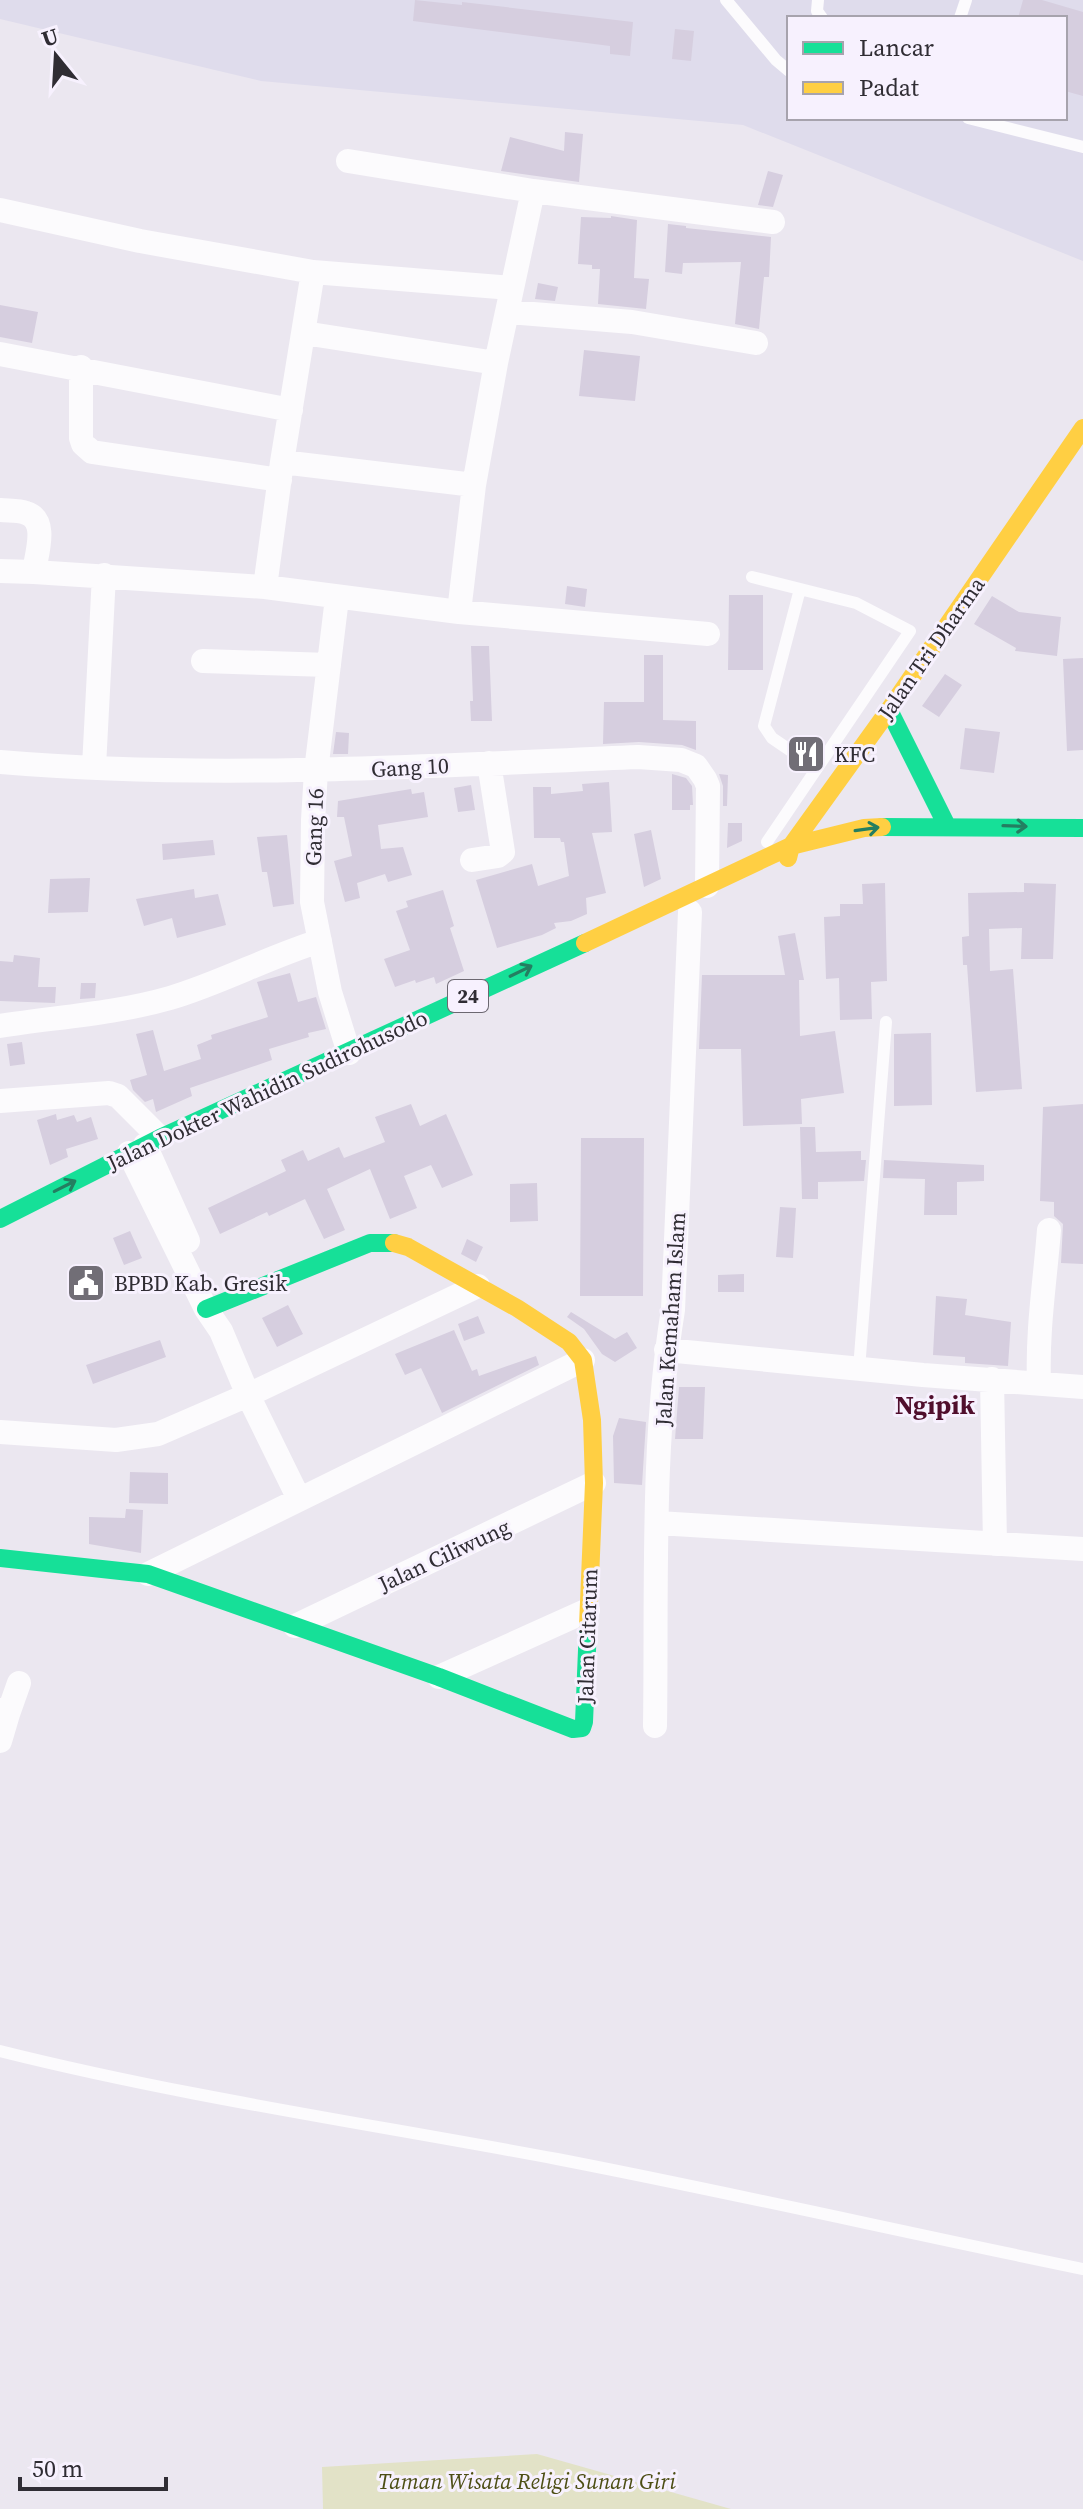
<svg xmlns="http://www.w3.org/2000/svg" width="1083" height="2509" font-family="'Source Serif 4',serif">
<style>
.industrial{fill:#dfdcec;fill-rule:evenodd}
.green{fill:#e2e2c7}
.building{fill:#d6cedf}
.lines{fill:none;stroke-linecap:round;stroke-linejoin:round}
.lane{stroke:#fcfbfd;stroke-width:12}
.street{stroke:#fcfbfd;stroke-width:24}
.fast{stroke:#16e098;stroke-width:18}
.slow{stroke:#ffcf43;stroke-width:18}
.oneway{stroke:#247e61}
.labels{text-anchor:middle;stroke-width:6;stroke-linejoin:round;paint-order:stroke}
.shield{fill:#f7f1fe;stroke:#6c6871;stroke-width:2}
.shield-label{font-size:20px;font-weight:bold;fill:#302d34}
.street-label{font-size:22px;fill:#302d34;stroke:#f7f1fe}
.poi-label{font-size:22px;fill:#302d34;stroke:#f7f1fe;text-anchor:start}
.park-label{font-size:22px;font-style:italic;fill:#4d4e15;stroke:#f7f1fe}
.quarter-label{font-size:26px;font-weight:bold;fill:#500e2c;stroke:#f7f1fe}
</style>
<rect width="100%" height="100%" fill="#ebe7f0"/>
<path class="industrial" d="M 0,0 L 1083,0 L 1083,261 L 743,125 L 261,81 L 0,19 ZM 789,18 L 1065,18 L 1065,118 L 789,118 Z"/>
<path class="green" d="M 537,2454 L 731,2509 L 323,2509 L 322,2467 Z"/>
<path class="building" d="M 415,0 L 462,5 L 462,2 L 633,22 L 630,56 L 610,54 L 610,46 L 413,21 Z
M 1023,0 L 1042,0 L 1083,12 L 1083,96 L 1065,91 L 1065,18 L 1018,18 Z
M 675,29 L 694,31 L 691,61 L 672,59 Z
M 565,132 L 583,134 L 579,182 L 501,171 L 510,137 L 564,151 Z
M 768,171 L 783,175 L 773,207 L 758,205 Z
M 611,216 L 637,220 L 634,278 L 649,279 L 646,309 L 598,304 L 600,269 L 592,269 L 592,265 L 578,264 L 581,217 L 611,218 Z
M 668,224 L 686,226 L 686,228 L 771,237 L 769,277 L 764,277 L 759,329 L 735,324 L 741,262 L 683,263 L 682,274 L 665,272 Z
M 538,283 L 558,287 L 555,301 L 535,299 Z
M 0,305 L 38,312 L 32,343 L 0,337 Z
M 584,350 L 640,356 L 635,401 L 579,396 Z
M 567,586 L 587,589 L 585,607 L 565,604 Z
M 729,595 L 763,595 L 763,670 L 728,670 Z
M 992,596 L 1019,612 L 1061,617 L 1057,656 L 1015,651 L 1016,648 L 974,624 Z
M 471,646 L 489,646 L 492,721 L 471,721 L 470,701 L 473,701 Z
M 644,655 L 663,655 L 663,720 L 696,721 L 696,750 L 682,745 L 639,742 L 603,744 L 604,702 L 644,702 Z
M 1083,658 L 1083,750 L 1067,751 L 1063,659 Z
M 945,674 L 962,685 L 939,717 L 922,706 Z
M 965,728 L 1000,732 L 994,773 L 960,769 Z
M 336,732 L 349,733 L 348,754 L 333,754 Z
M 672,774 L 686,778 L 692,786 L 693,805 L 690,805 L 690,810 L 672,810 Z
M 719,774 L 728,775 L 727,806 L 723,806 L 723,786 Z
M 609,782 L 612,832 L 592,833 L 606,893 L 586,898 L 587,914 L 571,921 L 554,923 L 556,928 L 542,935 L 497,948 L 476,880 L 532,864 L 538,886 L 569,876 L 564,842 L 561,842 L 560,838 L 534,838 L 533,787 L 551,787 L 551,794 L 583,791 L 582,784 Z
M 471,785 L 475,810 L 458,812 L 454,788 Z
M 411,789 L 412,794 L 424,792 L 428,817 L 378,825 L 381,849 L 403,847 L 412,875 L 388,882 L 385,874 L 357,883 L 360,898 L 345,902 L 334,861 L 352,856 L 344,817 L 337,817 L 338,801 Z
M 728,823 L 742,823 L 742,841 L 727,848 Z
M 651,830 L 661,879 L 644,887 L 634,834 Z
M 287,835 L 294,904 L 273,907 L 267,872 L 262,872 L 257,837 Z
M 213,840 L 215,855 L 163,860 L 162,844 Z
M 90,878 L 88,912 L 48,913 L 50,879 Z
M 885,883 L 887,981 L 871,982 L 872,1019 L 840,1020 L 839,978 L 826,979 L 824,917 L 840,916 L 840,904 L 863,904 L 862,884 Z
M 1024,883 L 1056,884 L 1053,959 L 1021,959 L 1022,928 L 989,929 L 990,971 L 1013,969 L 1022,1089 L 976,1092 L 967,965 L 963,965 L 962,937 L 969,936 L 968,893 L 1024,892 Z
M 194,889 L 195,898 L 218,894 L 226,925 L 177,938 L 172,918 L 144,926 L 136,899 Z
M 443,890 L 454,926 L 450,928 L 464,971 L 436,984 L 434,977 L 416,983 L 415,980 L 395,987 L 384,959 L 410,950 L 396,911 L 408,907 L 406,901 Z
M 795,933 L 804,980 L 799,980 L 800,1036 L 835,1031 L 844,1093 L 801,1099 L 802,1124 L 743,1126 L 741,1049 L 699,1049 L 702,975 L 785,975 L 778,936 Z
M 14,955 L 40,958 L 38,987 L 56,987 L 55,1003 L 0,1001 L 0,961 L 13,962 Z
M 290,973 L 298,1002 L 316,997 L 326,1029 L 308,1033 L 309,1037 L 269,1049 L 272,1060 L 190,1088 L 192,1096 L 156,1112 L 153,1099 L 145,1102 L 133,1090 L 130,1080 L 147,1075 L 136,1034 L 153,1030 L 164,1071 L 201,1059 L 197,1045 L 212,1039 L 211,1035 L 268,1017 L 257,982 Z
M 81,983 L 96,983 L 95,998 L 80,999 Z
M 931,1033 L 932,1105 L 894,1106 L 894,1034 Z
M 22,1042 L 25,1064 L 10,1066 L 7,1044 Z
M 411,1104 L 420,1126 L 446,1114 L 473,1175 L 442,1188 L 431,1165 L 404,1176 L 417,1208 L 390,1219 L 370,1169 L 327,1189 L 345,1230 L 324,1239 L 305,1199 L 269,1216 L 267,1212 L 220,1234 L 208,1208 L 286,1171 L 281,1160 L 303,1150 L 308,1161 L 339,1147 L 344,1158 L 385,1142 L 375,1117 Z
M 1083,1104 L 1083,1264 L 1061,1263 L 1063,1224 L 1054,1216 L 1054,1202 L 1040,1201 L 1043,1107 Z
M 56,1114 L 57,1120 L 74,1115 L 77,1122 L 91,1117 L 98,1139 L 66,1149 L 68,1157 L 50,1165 L 37,1120 Z
M 800,1127 L 815,1127 L 816,1152 L 861,1151 L 861,1160 L 866,1160 L 864,1181 L 818,1182 L 818,1199 L 802,1199 Z
M 581,1138 L 644,1138 L 643,1296 L 580,1296 Z
M 884,1160 L 984,1165 L 984,1181 L 957,1182 L 957,1215 L 924,1215 L 925,1179 L 883,1178 Z
M 537,1183 L 538,1221 L 510,1222 L 510,1184 Z
M 780,1207 L 796,1208 L 793,1258 L 776,1257 Z
M 130,1231 L 142,1258 L 124,1265 L 113,1238 Z
M 467,1239 L 483,1247 L 476,1262 L 461,1254 Z
M 744,1274 L 744,1292 L 718,1292 L 718,1275 Z
M 936,1296 L 967,1299 L 965,1315 L 1011,1322 L 1008,1366 L 965,1363 L 965,1357 L 933,1355 Z
M 288,1305 L 303,1334 L 277,1347 L 262,1318 Z
M 571,1312 L 615,1339 L 627,1332 L 637,1348 L 615,1362 L 602,1354 L 584,1329 L 567,1317 Z
M 478,1316 L 485,1333 L 464,1341 L 458,1324 Z
M 454,1330 L 472,1371 L 477,1369 L 479,1376 L 536,1356 L 539,1365 L 442,1413 L 421,1368 L 405,1375 L 395,1354 Z
M 160,1340 L 166,1357 L 93,1384 L 86,1365 Z
M 679,1387 L 705,1387 L 703,1439 L 675,1439 Z
M 619,1418 L 646,1422 L 642,1485 L 614,1483 L 613,1436 Z
M 130,1472 L 168,1473 L 168,1504 L 129,1503 Z
M 126,1509 L 143,1510 L 141,1553 L 89,1544 L 89,1517 L 125,1518 Z"/>
<g class="lines">
<path class="lane" d="M 726,0 L 776,60 L 789,71
M 818,0 L 817,11 L 822,18
M 960,18 L 966,0
M 968,118 L 1083,147
M 752,577 L 856,603 L 910,631 L 767,842
M 800,589 L 764,726 L 772,738 L 816,768
M 859,1369 L 886,1022
M 0,2051 C 184,2097 371,2124 557,2159 C 733,2193 907,2233 1083,2269"/>
<path class="street" d="M 348,161 L 533,191 L 773,222
M 0,210 L 140,241 L 313,272 L 282,462 L 265,587 L 459,612 L 708,634
M 313,272 L 512,288
M 508,312 L 632,322 L 756,343
M 304,333 L 496,363 L 474,485 L 459,612
M 0,354 L 291,410
M 496,363 L 533,191
M 81,367 L 81,438 L 83,444 L 92,452 L 280,480
M 282,462 L 474,485
M 0,510 C 8,511 18,510 26,513 C 49,520 36,555 34,572 L 265,587
M 0,571 L 34,572
M 337,598 L 316,771 L 313,820 L 312,902 L 330,992 L 349,1053
M 203,661 L 329,665
M 0,762 C 212,780 426,766 638,757 L 681,760 L 696,766 L 705,779 L 708,786 L 707,886
M 94,767 L 104,575
M 472,860 L 498,856 L 503,852 L 489,763
M 0,1026 C 57,1017 114,1014 170,998 C 221,983 268,957 320,941
M 0,1101 L 109,1093 L 118,1096 L 160,1138
M 145,1145 L 188,1241
M 129,1153 L 206,1309 L 221,1331 L 248,1395 L 299,1499
M 666,1350 L 923,1375 L 1083,1387
M 992,1379 L 995,1544
M 1039,1382 C 1037,1331 1045,1281 1049,1230
M 0,1432 L 116,1440 L 158,1434 L 248,1395 L 478,1286
M 658,1523 L 1083,1549
M 148,1574 L 583,1360
M 295,1626 L 594,1483
M 439,1677 L 588,1610
M 0,1710 L 8,1714 L 0,1741
M 8,1714 L 19,1683
M 655,1726 C 657,1590 651,1443 673,1310 L 690,912"/>
<path class="fast" d="M 889,710 L 946,824
M 882,827 L 1083,828
M 0,1219 L 160,1138 L 585,943
M 206,1309 L 370,1243 L 394,1243
M 0,1558 L 148,1574 L 439,1677 L 573,1729 L 582,1728 L 584,1722 L 588,1626"/>
<path class="slow" d="M 788,858 L 791,846 L 889,710 L 1083,428
M 585,943 L 791,846 L 864,828 L 882,827
M 394,1243 L 408,1247 L 517,1308 L 569,1342 L 583,1360 L 592,1420 L 594,1483 L 588,1626"/>
</g>
<defs><path id="oneway-shaft" d="M-6 0H5M1.5-3L5.5 0L1.5 3" fill="none" stroke-width="1.6" stroke-linecap="round" stroke-linejoin="round" transform="scale(2)"/></defs>
<g class="oneway">
<use href="#oneway-shaft" transform="translate(1015 826) rotate(2)"/>
<use href="#oneway-shaft" transform="translate(867 829) rotate(-8)"/>
<use href="#oneway-shaft" transform="translate(521 971) rotate(-26)"/>
<use href="#oneway-shaft" transform="translate(65 1186) rotate(-27)"/>
</g>
<defs>
<g id="restaurant-square" transform="scale(2)"><rect x="-9" y="-9" width="18" height="18" rx="4" fill="#716e76" stroke="#f7f1fe"/><path d="M-5-6h1v4h1v-4h1v4h1v-4h1v5L-1.5 .5V6h-2V.5L-5-1ZM5-6V6H3V1.5H1.5Q1.5-4 5-6Z" fill="#fff"/></g>
<g id="civic-square" transform="scale(2)"><rect x="-9" y="-9" width="18" height="18" rx="4" fill="#716e76" stroke="#f7f1fe"/><path d="M-.6-6.5H3V-4.5H.6V-3L4-1V1h2V6H-6V1h2V-1L-.6-3ZM-1.2 2.5V6h2.4V2.5Z" fill="#fff"/></g>
</defs>
<g fill-rule="evenodd">
<use href="#restaurant-square" x="806" y="754"/>
<use href="#civic-square" x="86" y="1283"/>
</g>
<g class="labels">
<rect class="shield" x="448" y="980" width="40" height="32" rx="6"/>
<g class="shield-label">
<text x="468" y="1003">24</text>
</g>
<g class="street-label">
<text transform="translate(931 648) rotate(-55)" y="8">Jalan Tri Dharma</text>
<text transform="translate(410 767) rotate(-3)" y="8">Gang 10</text>
<text transform="translate(314 827) rotate(-88)" y="8">Gang 16</text>
<text transform="translate(267 1090) rotate(-25)" y="8">Jalan Dokter Wahidin Sudirohusodo</text>
<text transform="translate(670 1319) rotate(-86)" y="8">Jalan Kemaham Islam</text>
<text transform="translate(444 1555) rotate(-25)" y="8">Jalan Ciliwung</text>
<text transform="translate(587 1636) rotate(-88)" y="8">Jalan Citarum</text>
</g>
<g class="poi-label">
<text x="834" y="762">KFC</text>
<text x="114" y="1291">BPBD Kab. Gresik</text>
</g>
<g class="park-label">
<text x="527" y="2489">Taman Wisata Religi Sunan Giri</text>
</g>
<g class="quarter-label">
<text x="935" y="1414">Ngipik</text>
</g>
</g>
<rect x="787" y="16" width="280" height="104" fill="#f7f1fe" stroke="#a7a3ad" stroke-width="2"/>
<rect x="803" y="42" width="40" height="12" fill="#16e098" stroke="#a7a3ad" stroke-width="2"/>
<text x="859" y="56" font-size="24" fill="#302d34">Lancar</text>
<rect x="803" y="82" width="40" height="12" fill="#ffcf43" stroke="#a7a3ad" stroke-width="2"/>
<text x="859" y="96" font-size="24" fill="#302d34">Padat</text>
<g transform="translate(56 56) rotate(342)" stroke="#f7f1fe" stroke-width="6" paint-order="stroke">
<path d="M0-6L14 30L0 20L-14 30Z" fill="#302d34"/>
<text y="-12" font-size="22" font-weight="bold" text-anchor="middle" fill="#302d34">U</text>
</g>
<path d="M20 2477v12h146v-12" fill="none" stroke="#302d34" stroke-width="4"/>
<text x="32" y="2477" font-size="24" fill="#302d34" stroke="#f7f1fe" stroke-width="6" paint-order="stroke">50 m</text>
</svg>
